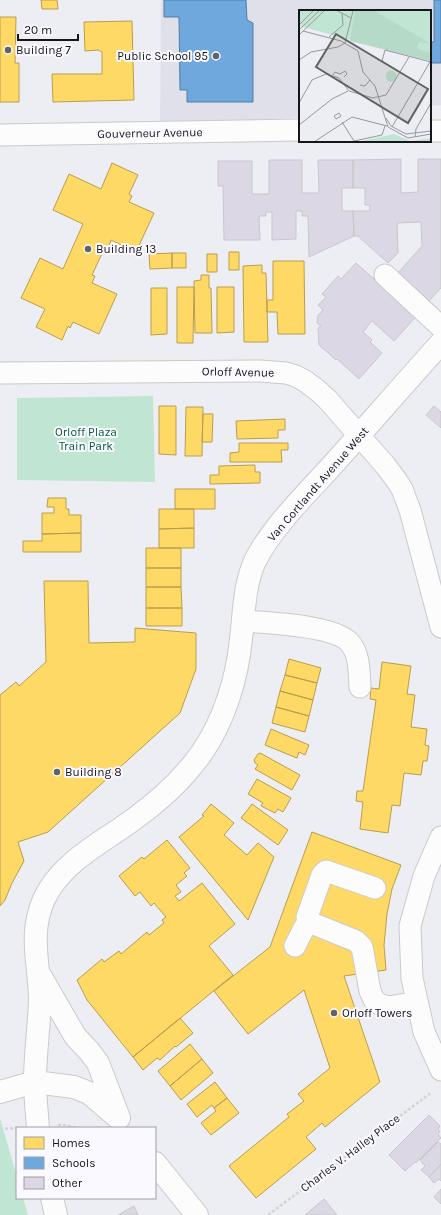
<svg xmlns="http://www.w3.org/2000/svg" width="441" height="1215" font-family="Karla,sans-serif">
<style>
.built{fill:#e0e0eb}
.green{fill:#c1e5d3}
.homes{fill:#ffd966;stroke:#b99e4f}
.schools{fill:#6fa8dc;stroke:#547ca2}
.building{fill:#dcd7e4;stroke:#c8c8cb}
.lines{fill:none;stroke-linecap:round;stroke-linejoin:round}
.minor-casing{stroke:#cacacd;stroke-width:23}
.major-casing{stroke:#cacacd;stroke-width:24}
.path{stroke:#d4d4d5;stroke-width:2.5;stroke-dasharray:3 2;stroke-linecap:butt}
.minor{stroke:#fcfcfd;stroke-width:21}
.major{stroke:#fcfcfd;stroke-width:22}
.poi-dot{fill:#616265;stroke:#f9f9ff;stroke-width:1.5}
.labels{text-anchor:middle;stroke-width:4;stroke-linejoin:round;paint-order:stroke}
.poi-label{font-size:12px;fill:#161619;stroke:#f9f9ff;text-anchor:start}
.street-label{font-size:12px;fill:#161619;stroke:#f9f9ff}
.park-label{font-size:12px;fill:#065937;stroke:#f9f9ff}
.inset-road{fill:none;stroke:#97989c;stroke-width:1}
.view{fill:#616265;fill-opacity:0.15;stroke:#616265;stroke-width:2}
.inset-edge{fill:none;stroke:#161619;stroke-width:2}
</style>
<rect width="100%" height="100%" fill="#edeef3"/>
<path class="built" d="M 161,0 L 441,0 L 441,105 L 430,106 L 430,11 L 300,11 L 300,117 L 199,126 L 160,123 Z"/>
<path class="green" d="M 153,396 L 155,482 L 17,480 L 17,398 Z
M 0,1118 L 17,1177 L 17,1198 L 23,1198 L 28,1215 L 0,1215 Z"/>
<path class="homes" d="M 41,0 L 57,0 L 58,9 L 42,9 Z
M 0,17 L 16,17 L 15,63 L 19,63 L 19,102 L 0,102 Z
M 132,21 L 134,100 L 53,102 L 52,74 L 102,74 L 102,52 L 98,50 L 85,51 L 84,22 Z
M 112,163 L 138,175 L 129,194 L 132,196 L 129,202 L 154,213 L 136,252 L 111,240 L 109,246 L 106,245 L 92,275 L 95,276 L 92,283 L 117,294 L 99,334 L 73,322 L 70,328 L 68,326 L 62,340 L 36,327 L 45,309 L 21,298 L 40,258 L 63,269 L 83,224 L 53,210 L 69,174 L 101,189 Z
M 229,252 L 239,252 L 239,270 L 229,270 Z
M 172,253 L 172,268 L 150,269 L 149,254 Z
M 172,253 L 186,253 L 186,268 L 172,268 Z
M 207,254 L 217,254 L 217,272 L 207,272 Z
M 273,261 L 304,261 L 305,334 L 278,334 L 277,312 L 267,312 L 267,300 L 273,300 Z
M 262,265 L 262,273 L 266,273 L 268,342 L 244,342 L 243,266 Z
M 201,275 L 209,275 L 209,288 L 211,288 L 212,333 L 195,333 L 194,281 L 201,280 Z
M 177,287 L 194,287 L 193,343 L 177,343 Z
M 217,287 L 234,287 L 234,332 L 217,333 Z
M 151,288 L 167,288 L 167,334 L 151,335 Z
M 159,406 L 176,406 L 176,455 L 159,454 Z
M 186,407 L 203,407 L 202,456 L 185,456 Z
M 203,414 L 213,414 L 212,442 L 202,442 Z
M 285,419 L 285,430 L 278,430 L 278,438 L 237,439 L 236,421 Z
M 239,443 L 288,443 L 288,450 L 281,450 L 282,462 L 230,462 L 230,453 L 239,452 Z
M 255,465 L 255,472 L 260,472 L 260,483 L 210,484 L 210,475 L 219,475 L 219,466 Z
M 175,489 L 215,489 L 215,509 L 175,509 Z
M 48,498 L 66,498 L 66,509 L 69,509 L 69,515 L 81,515 L 81,533 L 42,534 L 42,513 L 54,513 L 54,507 L 47,507 Z
M 159,509 L 194,509 L 194,528 L 159,529 Z
M 194,528 L 194,548 L 159,548 L 159,529 Z
M 81,533 L 81,552 L 23,552 L 23,541 L 42,541 L 42,534 Z
M 146,548 L 181,548 L 181,568 L 146,568 Z
M 146,568 L 181,568 L 181,587 L 146,587 Z
M 44,581 L 88,581 L 89,643 L 135,642 L 135,628 L 196,633 L 196,669 L 180,713 L 48,832 L 18,842 L 24,861 L 12,883 L 5,900 L 0,906 L 0,695 L 16,682 L 19,686 L 46,662 Z
M 146,587 L 181,587 L 182,608 L 146,608 Z
M 146,608 L 182,608 L 182,626 L 146,626 Z
M 289,659 L 321,668 L 317,683 L 285,675 Z
M 382,662 L 411,666 L 407,694 L 415,695 L 411,727 L 427,729 L 425,745 L 429,746 L 427,761 L 423,761 L 421,775 L 404,773 L 400,806 L 392,805 L 388,833 L 360,829 L 363,802 L 356,801 L 357,791 L 363,791 L 376,700 L 370,699 L 371,688 L 379,689 Z
M 285,675 L 317,683 L 313,700 L 280,691 Z
M 280,691 L 313,700 L 309,716 L 276,707 Z
M 276,707 L 309,716 L 305,732 L 272,723 Z
M 271,729 L 309,745 L 305,755 L 299,752 L 297,758 L 265,745 Z
M 260,753 L 300,775 L 292,790 L 255,769 L 258,765 L 255,763 L 254,760 L 258,754 Z
M 257,779 L 291,798 L 283,812 L 278,809 L 275,813 L 261,806 L 263,803 L 248,794 Z
M 211,804 L 234,823 L 224,835 L 247,855 L 258,843 L 274,857 L 248,920 L 179,837 L 204,816 L 202,815 Z
M 252,804 L 288,830 L 278,845 L 241,818 Z
M 312,832 L 401,865 L 392,889 L 387,914 L 384,945 L 386,970 L 344,976 L 380,1082 L 325,1127 L 322,1123 L 306,1137 L 316,1149 L 256,1198 L 229,1166 L 289,1117 L 287,1114 L 304,1101 L 298,1094 L 330,1068 L 304,990 L 248,1034 L 214,991 L 270,947 Z
M 167,840 L 190,868 L 184,873 L 187,876 L 176,885 L 181,892 L 175,896 L 179,901 L 202,883 L 235,924 L 209,946 L 233,975 L 133,1057 L 87,1000 L 77,980 L 102,959 L 104,962 L 119,951 L 121,954 L 147,932 L 149,935 L 164,923 L 162,920 L 166,917 L 154,903 L 151,906 L 140,892 L 135,896 L 119,876 L 142,857 L 144,859 Z
M 180,1018 L 193,1033 L 176,1047 L 175,1046 L 160,1060 L 157,1058 L 143,1070 L 133,1057 Z
M 190,1044 L 202,1059 L 170,1086 L 158,1071 Z
M 202,1059 L 213,1073 L 181,1100 L 170,1086 Z
M 215,1082 L 227,1098 L 214,1108 L 212,1105 L 197,1117 L 187,1104 Z
M 227,1098 L 239,1113 L 211,1135 L 201,1123 L 216,1111 L 214,1108 Z"/>
<path class="schools" d="M 164,0 L 246,0 L 247,20 L 253,23 L 253,102 L 187,102 L 187,90 L 180,90 L 179,17 L 164,17 Z
M 434,0 L 441,0 L 441,63 L 430,63 L 430,42 L 434,42 Z"/>
<path class="building" d="M 401,159 L 401,193 L 418,192 L 418,159 L 441,159 L 441,288 L 427,303 L 396,275 L 422,246 L 421,222 L 397,223 L 398,253 L 388,263 L 358,236 L 354,236 L 353,211 L 370,211 L 370,205 L 365,205 L 365,188 L 353,188 L 353,160 Z
M 269,160 L 302,160 L 302,193 L 319,193 L 318,160 L 353,160 L 353,188 L 342,188 L 342,211 L 353,211 L 354,236 L 309,257 L 308,216 L 302,216 L 302,211 L 296,211 L 296,239 L 272,240 L 272,212 L 266,212 L 266,216 L 259,216 L 260,240 L 224,240 L 223,186 L 218,186 L 218,161 L 252,161 L 252,194 L 269,194 Z
M 356,263 L 384,288 L 421,311 L 394,341 L 372,321 L 363,332 L 372,340 L 370,342 L 382,353 L 359,379 L 337,359 L 336,360 L 319,345 L 318,328 L 321,326 L 317,323 L 318,315 L 323,310 L 318,305 L 326,297 L 322,294 L 338,276 L 341,279 Z
M 434,406 L 441,412 L 441,428 L 426,415 Z
M 429,1115 L 440,1126 L 438,1129 L 440,1132 L 438,1134 L 441,1138 L 416,1163 L 415,1162 L 405,1171 L 389,1155 Z
M 438,1142 L 441,1144 L 441,1164 L 429,1177 L 421,1170 L 425,1166 L 420,1160 Z
M 441,1164 L 441,1181 L 439,1179 L 434,1183 L 429,1177 Z
M 441,1189 L 441,1204 L 434,1197 Z
M 324,1199 L 337,1215 L 305,1215 Z
M 134,1206 L 138,1215 L 118,1215 Z"/>
<g class="lines">
<g class="minor-casing">
<path id="minor" d="M 430,131 L 441,131
M 0,135 L 300,130
M 385,275 L 441,327
M 0,373 L 260,371 L 286,373 L 296,376 L 305,381 L 317,390 L 327,399 L 385,465 L 397,481 L 402,489 L 410,510 L 441,627
M 243,621 C 267,623 335,625 350,643 C 360,655 359,672 360,687
M 441,837 L 424,876 L 410,926 L 412,978 L 424,1032 L 441,1070
M 375,888 L 326,871 L 322,875 L 307,917 L 309,922 L 356,941 L 362,947 L 370,991 L 374,1000 L 381,1005 L 389,1007 L 417,1002
M 295,946 L 304,928 L 309,922"/>
</g>
<g class="major-casing">
<path id="major" d="M 41,977 L 75,1036 L 89,1051 L 98,1063 L 119,1118
M 0,1092 L 35,1082 L 74,1087 L 89,1093 L 117,1117
M 38,1128 C 37,1113 35,1097 35,1081 C 35,1055 39,1028 40,1001 C 40,964 28,936 44,899 C 62,861 102,843 134,819 C 159,801 183,779 201,754 C 224,721 237,679 241,639 C 244,614 244,585 255,561 C 271,529 304,496 328,470 C 366,428 403,385 441,343
M 155,1163 L 197,1215
M 52,1198 L 56,1215"/>
</g>
<path class="path" d="M 58,1125 L 64,1125 L 79,1128
M 0,1129 L 17,1128
M 268,1215 L 432,1092"/>
<use href="#minor" class="minor"/>
<use href="#major" class="major"/>
</g>
<g class="poi-dot">
<circle cx="8" cy="50" r="4"/>
<circle cx="216" cy="56" r="4"/>
<circle cx="88" cy="249" r="4"/>
<circle cx="57" cy="772" r="4"/>
<circle cx="334" cy="1013" r="4"/>
</g>
<g class="labels">
<g class="poi-label">
<text x="16" y="54">Building 7</text>
<text x="208" y="60" text-anchor="end">Public School 95</text>
<text x="96" y="253">Building 13</text>
<text x="65" y="776">Building 8</text>
<text x="342" y="1017">Orloff Towers</text>
</g>
<g class="street-label">
<text transform="translate(150 133) rotate(-1)" y="4">Gouverneur Avenue</text>
<text transform="translate(238 372) rotate(1)" y="4">Orloff Avenue</text>
<text transform="translate(318 484) rotate(-49)" y="4">Van Cortlandt Avenue West</text>
<text transform="translate(350 1153) rotate(-37)" y="4">Charles V. Halley Place</text>
</g>
<g class="park-label">
<text x="86" y="436">Orloff Plaza<tspan x="86" dy="14">Train Park</tspan></text>
</g>
</g>
<g transform="translate(299 10)">
<rect width="132" height="132" fill="#edeef3"/>
<path d="M 0,0 L 132,0 L 132,51 L 0,16 ZM86.5 66a5.5 5.5 0 1 1 11 0a5.5 5.5 0 1 1-11 0ZM 95,124 L 111,131 L 132,128 L 132,132 L 58,132 Z" fill="#c1e5d3"/>
<path d="M 56,0 L 74,0 L 132,34 L 120,32 L 118,39 L 132,43 L 132,51 L 51,31 Z" fill="#b5dac8"/>
<path class="inset-road" d="M 37,0 L 52,8M 0,15 L 15,0M 0,20 L 21,0M 4,21 L 42,31 L 59,41 L 64,62 L 76,76 L 89,117 L 109,128 L 132,124M 0,25 L 26,0M 30,27 L 44,15 L 43,3M 46,33 L 54,1M 0,50 L 12,42 L 39,37 L 46,33M 101,62 L 83,51 L 86,40 L 132,52M 34,65 L 36,62 L 41,64 L 46,61 L 48,64 L 45,67M 61,75 L 66,76 L 71,70M 0,93 L 13,70 L 27,64 L 40,68 L 50,81 L 74,88 L 87,85 L 110,47M 40,103 L 42,106 L 37,109 L 35,106 ZM 87,108 L 92,116 L 107,124 L 132,121M 43,112 L 55,131 L 83,125 L 86,116M 0,115 L 33,89 L 49,81M 93,117 L 131,52M 116,127 L 117,119 L 132,93M 15,132 L 53,107 L 88,116"/>
<path class="view" d="M 37,24 L 129,79 L 109,113 L 17,57 Z"/>
<rect width="132" height="132" class="inset-edge"/>
</g>
<rect x="16" y="1127" width="140" height="72" fill="#f9f9ff" stroke="#9e9ea3"/>
<rect x="24" y="1137" width="20" height="12" fill="#ffd966" stroke="#9e9ea3"/>
<text x="52" y="1147" font-size="12" fill="#161619">Homes</text>
<rect x="24" y="1157" width="20" height="12" fill="#6fa8dc" stroke="#9e9ea3"/>
<text x="52" y="1167" font-size="12" fill="#161619">Schools</text>
<rect x="24" y="1177" width="20" height="12" fill="#dcd7e4" stroke="#9e9ea3"/>
<text x="52" y="1187" font-size="12" fill="#161619">Other</text>
<path d="M18 34v6h60v-6" fill="none" stroke="#161619" stroke-width="2"/>
<text x="24" y="34" font-size="12" fill="#161619" stroke="#f9f9ff" stroke-width="3" paint-order="stroke">20 m</text>
</svg>
